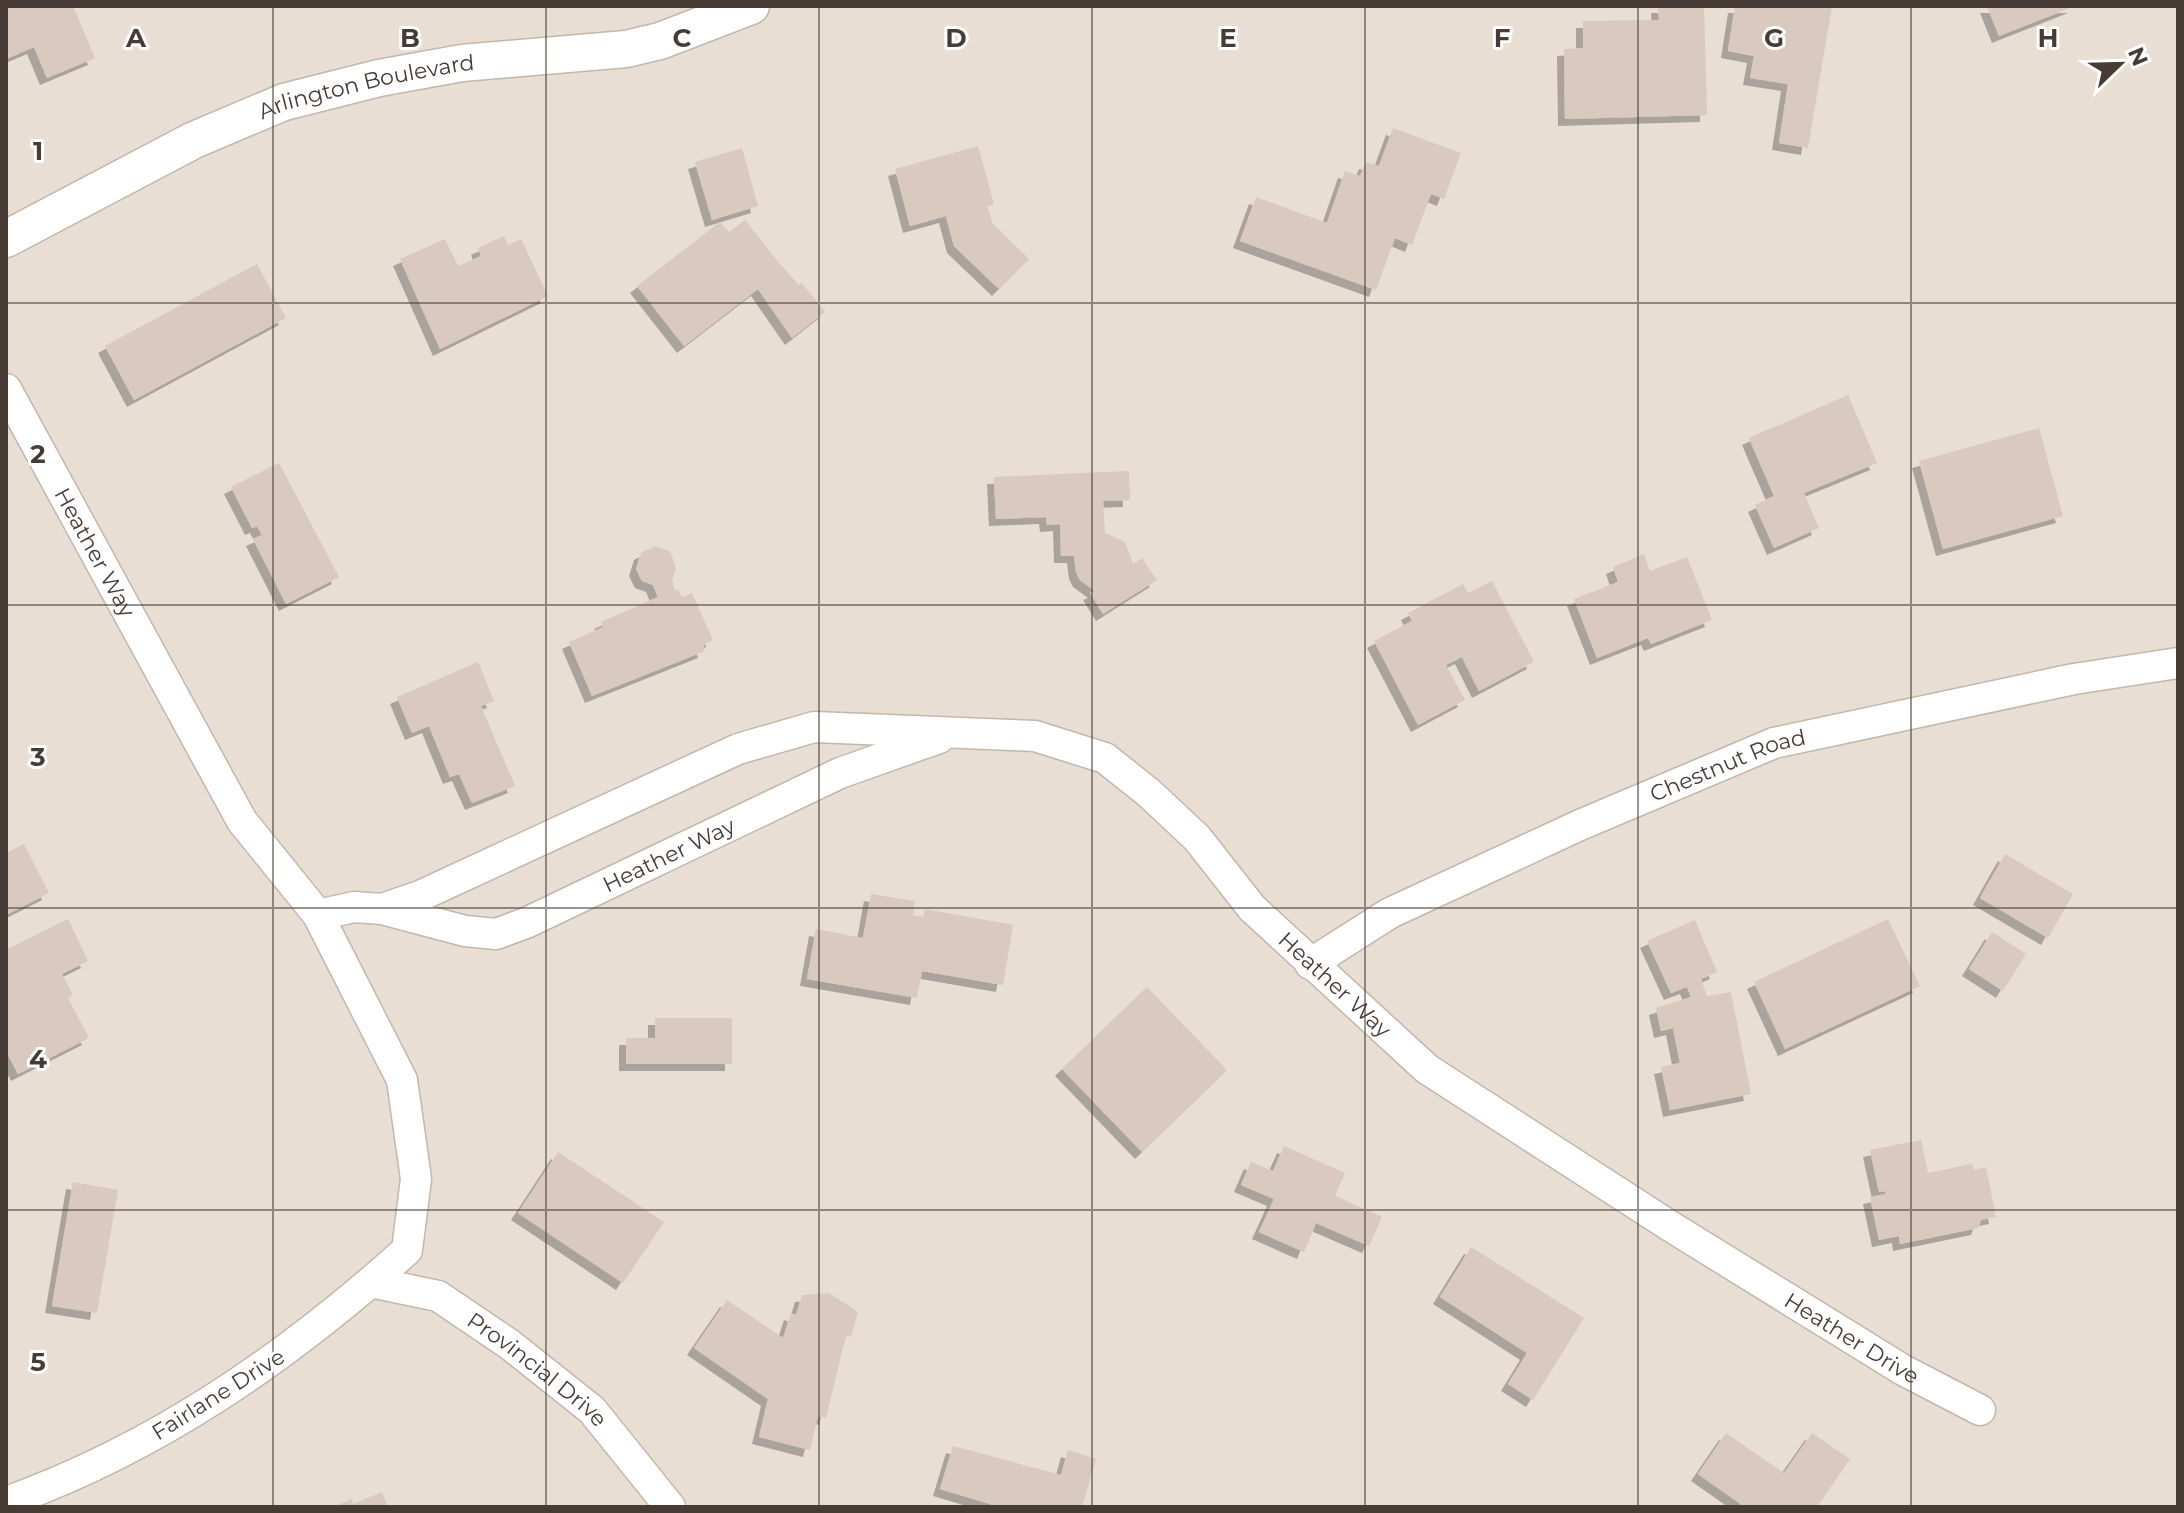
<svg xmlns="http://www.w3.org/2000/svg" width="2184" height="1513" font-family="Montserrat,sans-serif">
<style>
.residential{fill:#e8ded4}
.building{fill:#d9c9be;filter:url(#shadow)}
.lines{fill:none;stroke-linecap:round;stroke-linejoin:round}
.minor-casing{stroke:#c3b6ab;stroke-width:33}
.tertiary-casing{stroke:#c3b6ab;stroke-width:39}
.minor{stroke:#fff;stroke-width:30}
.tertiary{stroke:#fff;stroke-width:36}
.grid{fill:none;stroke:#473c35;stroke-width:2;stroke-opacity:0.55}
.labels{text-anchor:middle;stroke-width:6;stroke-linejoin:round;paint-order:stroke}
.street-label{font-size:22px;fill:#473c35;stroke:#fff}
.grid-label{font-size:26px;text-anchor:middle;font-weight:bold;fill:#473c35;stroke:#fff;stroke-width:6;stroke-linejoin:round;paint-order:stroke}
</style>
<defs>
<filter id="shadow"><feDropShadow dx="-7" dy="7" stdDeviation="0" flood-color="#0004"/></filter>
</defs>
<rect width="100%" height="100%" fill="#f4ede6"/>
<path class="residential" d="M 6,6 L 2178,6 L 2178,1507 L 6,1507 Z"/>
<path class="building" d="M 6,6 L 73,6 L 95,58 L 47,78 L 34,47 L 6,59 Z
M 1658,6 L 1704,6 L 1707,115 L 1565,119 L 1564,49 L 1583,48 L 1583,21 L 1659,20 Z
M 1735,6 L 1832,6 L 1808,148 L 1779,143 L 1788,84 L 1750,78 L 1754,56 L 1728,51 Z
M 1987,6 L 2075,6 L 1999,36 Z
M 1393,128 L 1461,153 L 1444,199 L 1431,194 L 1412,245 L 1395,238 L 1376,290 L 1240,241 L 1256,197 L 1327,223 L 1345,171 L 1360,176 L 1366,162 L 1379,166 Z
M 978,146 L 994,204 L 987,206 L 993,224 L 1029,259 L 999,289 L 954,246 L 946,216 L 910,226 L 895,169 Z
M 742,148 L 758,206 L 712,220 L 695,162 Z
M 745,220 L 779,263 L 799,285 L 802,283 L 825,312 L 792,338 L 758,289 L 684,346 L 637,286 L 720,222 L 729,232 Z
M 504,236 L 508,245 L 521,239 L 548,296 L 440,349 L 400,259 L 445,239 L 458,266 L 481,256 L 478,248 Z
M 257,264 L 286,318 L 134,400 L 105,346 Z
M 1848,395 L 1877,463 L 1804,493 L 1819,528 L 1774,548 L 1755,505 L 1774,496 L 1749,438 Z
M 2039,428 L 2063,516 L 1943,549 L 1919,461 Z
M 279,463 L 339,577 L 286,604 L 253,539 L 262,535 L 257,526 L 252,528 L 231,487 Z
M 1129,471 L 1130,500 L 1103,501 L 1105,533 L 1125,542 L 1133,564 L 1142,558 L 1157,580 L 1103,614 L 1090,593 L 1095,591 L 1080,580 L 1076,572 L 1074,556 L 1061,556 L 1060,524 L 1047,525 L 1046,517 L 996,519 L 994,477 Z
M 655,546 L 670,551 L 676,568 L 672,581 L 675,591 L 678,589 L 682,597 L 692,593 L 713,640 L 703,645 L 705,651 L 592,696 L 569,642 L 603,627 L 601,622 L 658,597 L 653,585 L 642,581 L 636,569 L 641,553 Z
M 1644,554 L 1650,571 L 1687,557 L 1712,620 L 1651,644 L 1648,638 L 1597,658 L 1574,599 L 1618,582 L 1613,567 Z
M 1492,581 L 1534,662 L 1479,691 L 1462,657 L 1446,665 L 1465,700 L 1418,725 L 1374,641 L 1412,621 L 1408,613 L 1463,584 L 1468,593 Z
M 478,662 L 494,701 L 481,706 L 515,786 L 472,803 L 459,774 L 450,777 L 429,726 L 412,733 L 397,697 Z
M 24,844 L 49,893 L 6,915 L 6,853 Z
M 2005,854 L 2073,894 L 2048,938 L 1980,898 Z
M 871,894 L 915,901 L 913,915 L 923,917 L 925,909 L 1013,925 L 1003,985 L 922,971 L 917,998 L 807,979 L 816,929 L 863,938 Z
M 68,919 L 88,961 L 62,974 L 73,995 L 68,998 L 89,1038 L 18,1074 L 6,1051 L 6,950 Z
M 1888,919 L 1920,986 L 1785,1049 L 1754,982 Z
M 1695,920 L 1717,972 L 1701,979 L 1707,996 L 1731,992 L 1751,1094 L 1670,1110 L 1661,1067 L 1680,1063 L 1673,1028 L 1661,1031 L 1656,1008 L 1691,997 L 1687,987 L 1671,993 L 1647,941 Z
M 1992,932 L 2026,954 L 2003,991 L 1969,969 Z
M 1147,987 L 1227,1070 L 1142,1152 L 1062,1069 Z
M 655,1018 L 732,1018 L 732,1064 L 626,1064 L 626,1038 L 655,1038 Z
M 1921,1140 L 1928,1173 L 1972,1164 L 1974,1170 L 1986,1167 L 1996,1217 L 1981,1220 L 1978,1228 L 1900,1244 L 1899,1236 L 1879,1240 L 1870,1197 L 1886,1194 L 1885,1191 L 1879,1192 L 1870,1150 Z
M 1284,1146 L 1345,1173 L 1335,1196 L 1382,1217 L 1369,1246 L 1316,1223 L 1304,1252 L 1259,1232 L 1274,1199 L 1241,1185 L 1251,1162 L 1273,1171 Z
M 558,1152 L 664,1222 L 623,1283 L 518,1213 Z
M 73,1182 L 118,1190 L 97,1313 L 52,1306 Z
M 1471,1247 L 1584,1318 L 1533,1400 L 1508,1384 L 1527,1353 L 1440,1297 Z
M 829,1293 L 858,1312 L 851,1337 L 846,1335 L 826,1418 L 818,1416 L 810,1450 L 759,1437 L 768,1399 L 694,1348 L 727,1300 L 783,1338 L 791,1313 L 796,1315 L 802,1295 Z
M 1726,1433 L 1784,1473 L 1812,1433 L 1850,1459 L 1817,1507 L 1745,1507 L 1698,1474 Z
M 953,1446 L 1061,1475 L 1068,1450 L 1096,1459 L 1082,1507 L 1000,1507 L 940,1489 Z
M 382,1492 L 388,1507 L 332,1507 L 352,1499 L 353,1504 Z"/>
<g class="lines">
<g class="minor-casing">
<g id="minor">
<path id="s1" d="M 6,389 L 242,821 L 318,915 L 402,1080 L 416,1179 L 407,1250 C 288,1357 157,1448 6,1502"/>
<path id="s2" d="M 382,909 L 420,896 L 738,749 L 814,727 L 1035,736 L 1105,758 L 1149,793 L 1197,838 L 1252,908 L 1427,1069 L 1670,1226 L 1903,1370 L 1980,1410"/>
<path id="s3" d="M 318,915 L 354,907 L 382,909 L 465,931 L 496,934 L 526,923 L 840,773 L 939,738"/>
<path id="s4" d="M 1310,964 L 1390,913 L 1580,825 L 1774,743 L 2074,679 L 2178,663"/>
<path id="s5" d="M 371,1282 L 438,1296 L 509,1344 L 592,1410 L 670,1507"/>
</g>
</g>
<g class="tertiary-casing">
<g id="tertiary">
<path id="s6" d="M 6,239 L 194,140 L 284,102 L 379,78 L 462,63 L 626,49 L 660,41 L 751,6"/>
</g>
</g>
<use href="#minor" class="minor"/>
<use href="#tertiary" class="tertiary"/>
</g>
<path class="grid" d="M 273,6 L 273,1507M 546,6 L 546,1507M 819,6 L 819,1507M 1092,6 L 1092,1507M 1365,6 L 1365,1507M 1638,6 L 1638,1507M 1911,6 L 1911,1507M 6,303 L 2178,303M 6,605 L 2178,605M 6,908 L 2178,908M 6,1210 L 2178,1210"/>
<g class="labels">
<g class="street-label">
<text dy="8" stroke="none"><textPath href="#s6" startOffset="394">Arlington Boulevard</textPath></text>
<text dy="8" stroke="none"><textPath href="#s1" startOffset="186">Heather Way</textPath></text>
<text dy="8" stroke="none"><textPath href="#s4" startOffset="464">Chestnut Road</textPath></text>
<text dy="8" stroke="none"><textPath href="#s3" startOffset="372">Heather Way</textPath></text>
<text dy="8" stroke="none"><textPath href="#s2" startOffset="1088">Heather Way</textPath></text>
<text dy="8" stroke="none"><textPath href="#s2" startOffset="1716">Heather Drive</textPath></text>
<text dy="8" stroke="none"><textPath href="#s5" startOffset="192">Provincial Drive</textPath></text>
<text transform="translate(218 1394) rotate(-32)" y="8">Fairlane Drive</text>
</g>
</g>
<g class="grid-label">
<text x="136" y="47">A</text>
<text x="410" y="47">B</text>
<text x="682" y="47">C</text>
<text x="956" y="47">D</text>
<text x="1228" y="47">E</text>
<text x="1502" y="47">F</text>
<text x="1774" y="47">G</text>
<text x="2048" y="47">H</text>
<text x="38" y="160">1</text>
<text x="38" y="463">2</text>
<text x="38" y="766">3</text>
<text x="38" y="1068">4</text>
<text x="38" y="1371">5</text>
</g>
<rect width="2184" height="1513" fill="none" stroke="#473c35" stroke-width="16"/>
<g transform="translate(2120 64) rotate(67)" stroke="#ffffff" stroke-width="6" paint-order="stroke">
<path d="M0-6L14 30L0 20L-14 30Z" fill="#473c35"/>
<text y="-12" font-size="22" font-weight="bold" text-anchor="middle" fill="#473c35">N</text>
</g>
</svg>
